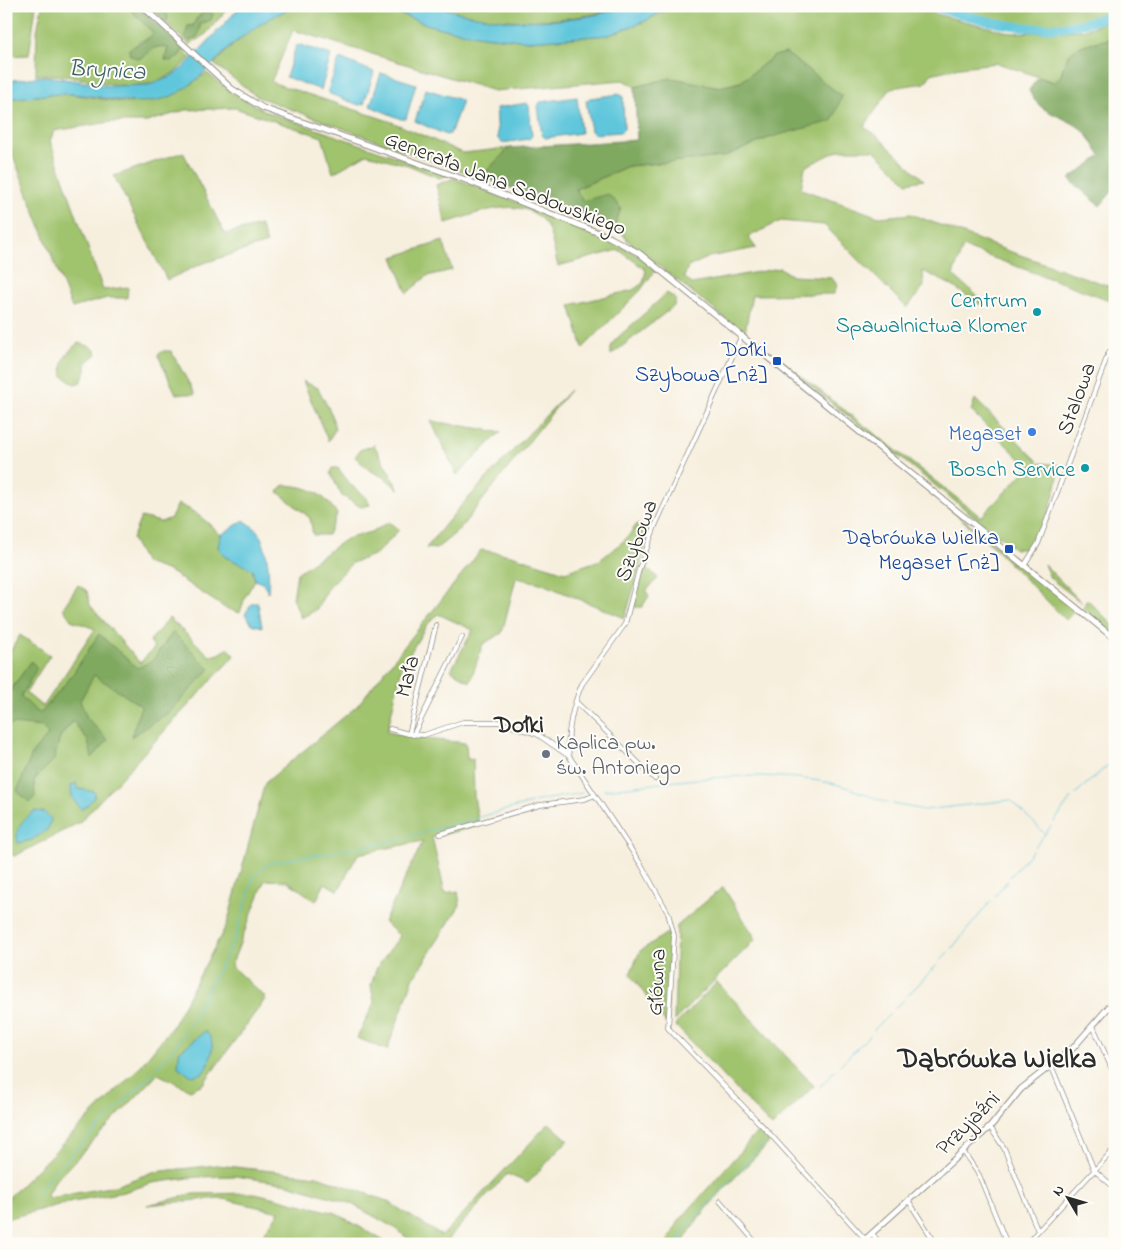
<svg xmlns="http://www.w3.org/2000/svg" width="1121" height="1250" font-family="'Indie Flower',sans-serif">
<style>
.green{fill:#a0c36d;stroke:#66774c;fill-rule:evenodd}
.forest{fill:#80a960;stroke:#566a46}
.water{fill:#5ec6db;stroke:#447883}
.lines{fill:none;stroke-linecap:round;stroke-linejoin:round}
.stream{stroke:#5ec6db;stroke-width:1}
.river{stroke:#5ec6db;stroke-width:9}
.minor-casing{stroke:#918d84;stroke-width:5.5}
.tertiary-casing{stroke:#918d84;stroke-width:7}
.minor{stroke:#fff;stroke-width:4}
.tertiary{stroke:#fff;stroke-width:5}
.culture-dot{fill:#0f9aa8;stroke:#fdfcf7;stroke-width:2}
.transit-dot{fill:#1a4fb4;stroke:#fdfcf7;stroke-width:2}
.shop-dot{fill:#3f7fe0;stroke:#fdfcf7;stroke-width:2}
.worship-dot{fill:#6b7280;stroke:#fdfcf7;stroke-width:2}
.labels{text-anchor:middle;stroke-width:4;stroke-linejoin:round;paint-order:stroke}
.street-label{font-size:22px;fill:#2b2b2b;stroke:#fdfcf7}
.culture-label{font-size:22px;fill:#0d838f;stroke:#fdfcf7;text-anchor:end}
.transit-label{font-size:22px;fill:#164399;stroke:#fdfcf7;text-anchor:end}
.shop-label{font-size:22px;fill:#366cbe;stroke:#fdfcf7;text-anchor:end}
.worship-label{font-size:22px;fill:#5b616d;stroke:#fdfcf7;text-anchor:start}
.water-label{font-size:24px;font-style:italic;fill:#3d6169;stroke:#fdfcf7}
.neighbourhood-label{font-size:24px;font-weight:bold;fill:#2b2b2b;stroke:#fdfcf7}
.district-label{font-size:28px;font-weight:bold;fill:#2b2b2b;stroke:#fdfcf7}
</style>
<rect width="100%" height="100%" fill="#fdfcf7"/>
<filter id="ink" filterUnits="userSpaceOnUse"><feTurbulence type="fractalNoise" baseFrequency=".02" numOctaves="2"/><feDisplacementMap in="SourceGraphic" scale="10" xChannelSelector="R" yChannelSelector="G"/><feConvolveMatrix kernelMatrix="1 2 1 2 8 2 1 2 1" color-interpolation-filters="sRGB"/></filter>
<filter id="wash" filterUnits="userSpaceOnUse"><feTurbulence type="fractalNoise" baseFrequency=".0096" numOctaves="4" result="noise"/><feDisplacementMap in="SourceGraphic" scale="20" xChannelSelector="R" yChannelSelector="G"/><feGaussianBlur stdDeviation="1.12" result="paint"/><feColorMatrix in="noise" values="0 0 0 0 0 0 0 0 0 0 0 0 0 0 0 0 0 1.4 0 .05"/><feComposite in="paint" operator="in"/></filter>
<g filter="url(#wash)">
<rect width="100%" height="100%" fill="#f7efde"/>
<path class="green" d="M 6,6 L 36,6 L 29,55 L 6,56 Z
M 42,6 L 127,6 L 154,33 L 149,38 L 138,42 L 143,57 C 151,48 156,45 168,47 L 165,60 C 174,61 179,56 183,49 L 191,57 C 144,111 92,71 36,75 L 37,31 Z
M 162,6 L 233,6 L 228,8 L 206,34 L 189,45 L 165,22 L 167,21 ZM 204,12 L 211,20 L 200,24 C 200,33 199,38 189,41 L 188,26 L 193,26 L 196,19 Z
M 298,6 L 378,6 L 435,27 L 483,36 L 529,41 L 609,35 L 645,21 L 673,6 L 903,6 L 1012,33 L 1083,30 L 1115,19 L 1115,38 C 1086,45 1067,43 1061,76 L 1054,82 L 997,63 L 960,67 L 931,74 L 925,83 L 891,88 L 864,127 L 875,134 L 924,180 L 907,183 L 874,150 L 839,150 L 805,167 L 801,189 L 879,217 L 911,214 L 1000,248 L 1115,288 L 1115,302 L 963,247 L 953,275 L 983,301 L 981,305 L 949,284 L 923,271 L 924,286 L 907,308 L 824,225 L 781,221 L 748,237 L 756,248 L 709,257 L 688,267 L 684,277 L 692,284 L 780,268 L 792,276 L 832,278 L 837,285 L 834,294 L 752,295 L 745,332 L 981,517 L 1029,467 L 971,411 L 975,399 L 1040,463 L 1060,465 C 1056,493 1047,527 1027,549 L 1015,549 L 629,242 L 615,225 L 621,208 L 583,201 L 576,189 L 628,166 L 723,157 L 771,137 L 842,96 L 816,77 L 774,56 L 741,82 L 720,87 L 671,78 L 635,87 L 623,80 L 494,91 L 293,30 L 271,82 L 392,122 L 463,153 L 509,148 L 481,177 L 434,162 L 258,97 L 214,64 C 238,39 264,17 298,6 Z
M 437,6 L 627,6 C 569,23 495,28 437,6 Z
M 939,6 L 1115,6 L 1115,10 C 1051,36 1003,23 939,6 Z
M 207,73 L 231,92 L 267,112 L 449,175 L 439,178 L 408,165 L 367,154 L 333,173 L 322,137 L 235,108 L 186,110 L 147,122 L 110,122 L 54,131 L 50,141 L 103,290 L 128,287 L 127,298 L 107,298 L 72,308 L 10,148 L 6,149 L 6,99 L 64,93 L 128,103 L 169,97 Z
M 183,152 L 225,234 L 260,225 L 267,243 L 201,264 L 167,280 L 114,176 Z
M 454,178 L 615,240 L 656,269 L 640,291 L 583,348 L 570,305 L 633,290 L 643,283 L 646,270 L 619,250 L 558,266 C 555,256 551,229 544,222 C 521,193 474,215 446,223 L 436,185 Z
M 443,241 L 452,270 L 427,276 L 407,293 L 393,257 Z
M 667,293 L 676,299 L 674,306 L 611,355 L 611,347 L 615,340 Z
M 78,343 C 86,345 94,346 97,354 L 86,363 L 86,371 L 81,382 L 75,384 L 63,376 C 60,361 67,352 78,343 Z
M 163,351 L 171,351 L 195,394 L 176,394 L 158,355 Z
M 303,381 L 318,388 L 332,415 L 335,430 L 328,441 Z
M 570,390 L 458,531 L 436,549 L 426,548 L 459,508 Z
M 431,421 L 501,432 L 457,475 Z
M 374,445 L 399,490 L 385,478 L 369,470 L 355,457 L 360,450 Z
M 332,468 L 338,468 L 351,485 L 366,497 L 370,505 L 361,507 L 342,496 L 330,473 Z
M 284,485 C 308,486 324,493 337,514 L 328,535 L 313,535 L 310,518 L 278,492 Z
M 931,493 L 1076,610 L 1066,620 L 987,541 Z
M 178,504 C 195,510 208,523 221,535 L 218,547 L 252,569 L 255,580 L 245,597 L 240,613 L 225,608 L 169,571 L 145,563 L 132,539 L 141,517 L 161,522 L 171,518 Z
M 389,522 L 399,530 L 376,554 L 352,563 L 329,587 L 316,610 L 301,618 L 293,599 L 297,573 L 346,539 L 374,531 Z
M 637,524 L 650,531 L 625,618 L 540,583 L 516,578 L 502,633 L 483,644 L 470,682 L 451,670 L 473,630 L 438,614 L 426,626 L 402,667 L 387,732 L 426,739 L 466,743 L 467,759 L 473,759 L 474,796 L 479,826 L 432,837 L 445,893 L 458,891 L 460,905 L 413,979 L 387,1050 L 357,1038 L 374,1003 L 371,985 L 377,967 L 400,936 L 384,922 L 423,841 L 358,854 L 338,891 L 325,883 L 316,901 L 287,881 L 265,880 L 231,966 L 266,998 L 203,1084 L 190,1090 L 158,1074 L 54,1182 L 47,1195 L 49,1198 L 115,1186 L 153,1172 L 217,1165 L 317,1176 L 387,1201 L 442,1236 L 549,1123 L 568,1140 L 528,1183 L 507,1174 L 448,1239 L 454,1244 L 415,1244 L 393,1227 L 350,1203 L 288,1184 L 235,1176 L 197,1177 L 152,1183 L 124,1192 L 73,1201 L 6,1219 L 6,1200 L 138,1069 L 172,1027 L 227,924 L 265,783 L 357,706 L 481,550 L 511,555 L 565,572 L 600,560 L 627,538 Z
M 1044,564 L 1082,603 L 1050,578 Z
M 645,565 L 658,578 L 646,591 L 649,596 L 642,607 L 634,607 Z
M 78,585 L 87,591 L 90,605 L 140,663 L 154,648 L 150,641 L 169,618 L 210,656 L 219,654 L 229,648 L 234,656 L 80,822 L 15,856 L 6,853 L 6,658 L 20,635 L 50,655 L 26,693 L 43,707 L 95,629 L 71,620 L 63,608 Z
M 1087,599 L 1115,627 L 1115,634 L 1083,608 Z
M 723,887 L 756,939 L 674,1021 L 677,926 Z
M 670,931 L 667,1025 L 630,974 L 640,951 Z
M 717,982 L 814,1086 L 772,1127 L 675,1025 Z
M 760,1129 L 771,1141 C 740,1173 704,1205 682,1244 L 666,1244 L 679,1221 Z
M 255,1193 L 336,1213 L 389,1244 L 256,1244 L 279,1212 L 219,1198 L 147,1205 L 193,1194 Z"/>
<path class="forest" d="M 127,6 L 138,6 L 183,49 L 180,55 L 171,61 L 165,60 L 168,48 C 153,43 151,53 139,59 L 130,55 L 129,49 L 149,38 L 153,33 Z
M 147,6 L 162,6 L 168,16 L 167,21 L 165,22 Z
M 209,10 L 213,14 L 211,20 L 200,24 C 200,33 199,38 189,41 L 185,36 L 188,26 L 193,26 C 196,19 201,12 209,10 Z
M 1115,38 L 1115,188 L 1100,206 L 1069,179 L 1101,156 C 1095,148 1089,134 1080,128 C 1061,114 1038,114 1029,90 L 1038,78 L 1054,82 L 1061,76 C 1067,42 1085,45 1115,38 Z
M 786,53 L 842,96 L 832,121 L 771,137 L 723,157 L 628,166 L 576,189 L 583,201 L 608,194 L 621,208 L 615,225 L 481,177 L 509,148 L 637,140 L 635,87 L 671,78 L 720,87 L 741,82 L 774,56 Z
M 173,632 L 210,669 L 171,711 L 131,737 L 141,706 L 94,675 L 80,701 L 87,718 L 108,740 L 92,758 L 88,741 L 73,721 L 60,737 L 54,760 L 34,780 L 35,797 L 29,802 L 17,791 L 33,752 L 48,735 L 43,727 L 13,724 L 6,727 L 6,697 L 31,661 L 37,668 L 21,696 L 36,711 L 41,713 L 70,678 L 99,634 L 137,668 L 152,661 Z"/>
<path class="water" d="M 241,6 L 298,6 C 272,15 251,29 230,47 C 210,65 195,87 169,97 C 133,110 99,93 63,94 C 44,94 25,98 6,99 L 6,81 L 45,76 L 110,86 L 149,85 L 168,78 L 183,68 Z
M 378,6 L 434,6 L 470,15 L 510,21 L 558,20 L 590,16 L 630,6 L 673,6 L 645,21 L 609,35 L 529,41 L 483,36 L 435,27 Z
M 301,45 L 331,55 L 321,90 L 286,77 L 296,46 Z
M 342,59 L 374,72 L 364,104 L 359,105 L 330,94 L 328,90 L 339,60 Z
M 381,73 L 416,84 L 406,119 L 401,119 L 370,106 Z
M 426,89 L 461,100 L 461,104 L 450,134 L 446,135 L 415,121 Z
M 620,94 L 623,97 L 624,129 L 621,132 L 594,134 L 591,131 L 586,101 L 590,98 Z
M 577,97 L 581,133 L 545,138 L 542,135 L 538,106 L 540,102 Z
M 527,103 L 529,106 L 532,136 L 529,139 L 502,143 L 498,139 L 496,108 Z
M 244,520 C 249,524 256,528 259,533 C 268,550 270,575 268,593 L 264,584 L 255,580 L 252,569 L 225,557 L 218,547 L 221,535 Z
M 252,603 L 258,603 L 262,627 L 252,624 L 245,614 Z
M 76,783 L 78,789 L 95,792 L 94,798 L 82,810 L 72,798 L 71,786 Z
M 34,811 L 44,812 L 51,819 L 48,829 L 32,840 L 18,843 C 14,827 23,821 34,811 Z
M 205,1031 C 218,1041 211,1061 203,1073 L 192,1076 L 178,1067 L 179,1052 Z"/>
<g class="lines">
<path class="stream" d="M 604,790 C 679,781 756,768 831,783 C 850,787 870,797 888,803
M 1075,794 L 1115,759
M 893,804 L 924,810 L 1011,800 L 1045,834
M 1054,822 L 1071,798
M 1035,847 L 1051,826
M 1010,877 L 1032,851
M 995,896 L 1007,881
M 952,948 L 991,901
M 941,960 L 948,952
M 908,995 L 937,965
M 895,1008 L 904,1000
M 874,1030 L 890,1014
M 840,1065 L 870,1035
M 820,1087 L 835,1070
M 39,1193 L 49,1177 L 155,1071 L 184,1035 L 235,938 L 254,876 L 269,863 L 388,842 L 542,800 L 582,793
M 677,1244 L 686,1227 L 764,1143"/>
<path class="river" d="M 929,6 C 997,23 1046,42 1115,13"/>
</g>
</g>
<g filter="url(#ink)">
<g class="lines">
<g class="minor-casing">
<path id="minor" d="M 1024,566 L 1038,544 L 1109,352
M 576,702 L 655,779
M 390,729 L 409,734 L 424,735 L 463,722 L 498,722 L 537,734 L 569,756 L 642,866 L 668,913 L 674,936 L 668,1028 L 770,1134 L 865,1239
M 409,734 L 436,625
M 413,735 L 462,637
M 569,756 C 566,733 573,705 582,684 L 625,624 L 639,569 L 655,526 L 742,335
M 440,834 L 540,805 L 585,799 L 595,795
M 1093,1026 L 1115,1076
M 1051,1065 L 1094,1170 L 1115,1188
M 990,1127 L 1004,1148 L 1038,1231
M 963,1151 L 979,1175 L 1007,1244
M 908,1200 L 936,1244
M 720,1201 L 757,1244
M 872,1233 L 880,1244
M 1026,1244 L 1115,1148"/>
</g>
<g class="tertiary-casing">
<path id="tertiary" d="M 142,6 L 232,89 L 263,108 L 463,179 L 609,237 L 639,253 L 1115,639
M 860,1244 L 990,1127 L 1021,1089 L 1073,1048 L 1115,1000"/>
</g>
<use href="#minor" class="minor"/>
<use href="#tertiary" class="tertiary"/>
</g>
</g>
<g class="culture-dot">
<circle cx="1037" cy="312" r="5"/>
<circle cx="1085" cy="468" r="5"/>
</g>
<g class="transit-dot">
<rect x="772" y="356" width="10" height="10" rx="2.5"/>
<rect x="1004" y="544" width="10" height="10" rx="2.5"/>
</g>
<circle class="shop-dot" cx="1032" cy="432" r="5"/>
<circle class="worship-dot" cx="546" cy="754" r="5"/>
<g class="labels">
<g class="street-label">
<text transform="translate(506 182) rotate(21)" y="8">Generała Jana Sadowskiego</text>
<text transform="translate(1075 398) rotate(-70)" y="8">Stalowa</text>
<text transform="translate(635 540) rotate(-70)" y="8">Szybowa</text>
<text transform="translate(406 676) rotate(-76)" y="8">Mała</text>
<text transform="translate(655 982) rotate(-87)" y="8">Główna</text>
<text transform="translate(967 1122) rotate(-45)" y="8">Przyjaźni</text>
</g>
<g class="culture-label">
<text x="1027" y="307">Centrum<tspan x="1027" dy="25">Spawalnictwa Klomer</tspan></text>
<text x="1075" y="476">Bosch Service</text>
</g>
<g class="transit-label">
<text x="767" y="356">Dołki<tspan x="767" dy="25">Szybowa [nż]</tspan></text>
<text x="999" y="544">Dąbrówka Wielka<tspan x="999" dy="25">Megaset [nż]</tspan></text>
</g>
<g class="shop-label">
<text x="1022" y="440">Megaset</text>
</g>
<g class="worship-label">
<text x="556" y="749">Kaplica pw.<tspan x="556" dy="25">św. Antoniego</tspan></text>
</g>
<g class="water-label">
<text transform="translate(107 69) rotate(3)" y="8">Brynica</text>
</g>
<g class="neighbourhood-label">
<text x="519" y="732">Dołki</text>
</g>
<g class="district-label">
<text x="997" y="1067">Dąbrówka Wielka</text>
</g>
</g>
<rect width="1121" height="1250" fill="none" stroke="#fdfcf7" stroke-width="25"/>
<g transform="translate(1068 1198) rotate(308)" stroke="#fdfcf7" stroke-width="4" paint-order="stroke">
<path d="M0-4L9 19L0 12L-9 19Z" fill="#2b2b2b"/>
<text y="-8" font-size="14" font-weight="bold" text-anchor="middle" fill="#2b2b2b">N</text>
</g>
</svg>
